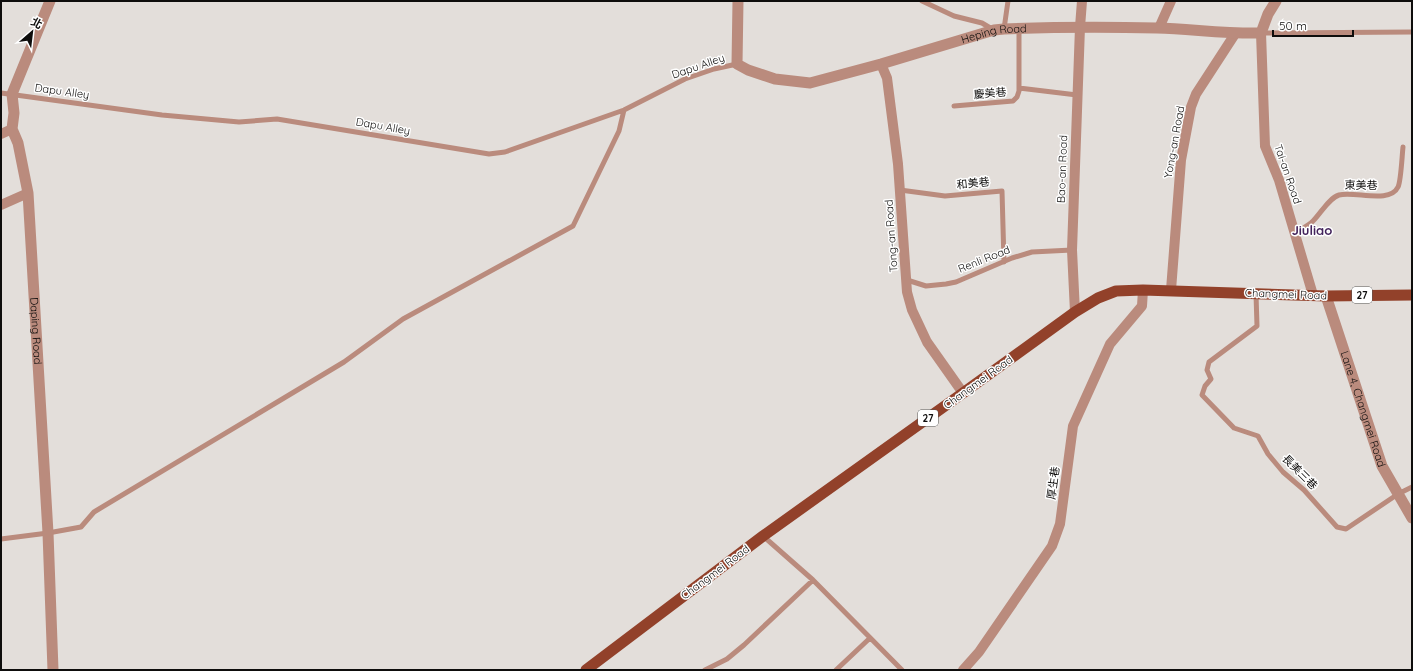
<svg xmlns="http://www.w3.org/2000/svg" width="1413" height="671" font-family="Quicksand,'Noto Sans TC',sans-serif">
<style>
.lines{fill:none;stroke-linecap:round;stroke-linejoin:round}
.service{stroke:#ba8b7d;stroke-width:5}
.minor{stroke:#ba8b7d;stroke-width:10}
.tertiary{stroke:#ba8b7d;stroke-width:11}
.primary{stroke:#92412a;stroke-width:11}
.labels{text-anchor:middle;stroke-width:3;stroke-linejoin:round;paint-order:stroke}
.shield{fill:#fff;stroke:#565655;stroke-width:1}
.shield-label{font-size:10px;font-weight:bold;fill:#0e0d0c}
.street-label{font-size:11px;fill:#0e0d0c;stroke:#fff}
.quarter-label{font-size:13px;font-weight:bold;fill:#43235b;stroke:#fff}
</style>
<rect width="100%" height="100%" fill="#e3deda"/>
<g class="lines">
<path class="service" d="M 922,1 L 954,16 L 982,23 L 992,29
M 1004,29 L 1008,1
M 1261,33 L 1412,32
M 1019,88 L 1077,95
M 1,93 L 162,115 L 239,122 L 277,119 L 489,154 L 505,152 L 624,110 L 685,79 L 714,69 L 737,64
M 954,106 L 1013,101 L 1017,97 L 1019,91 L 1019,29
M 900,190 L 945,196 L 1002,191 L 1004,262
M 1295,233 C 1301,229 1308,226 1313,221 C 1321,213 1329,198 1339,195 C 1355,191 1390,204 1398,187 C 1401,181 1402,156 1403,147
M 907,280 L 926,286 L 946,284 L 956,282 L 1012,258 L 1032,252 L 1072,250
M 1256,294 L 1257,326 L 1209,362 L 1207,370 L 1211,379 L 1205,386 L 1202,395 L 1234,428 L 1258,436 L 1268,454 L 1283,472 L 1304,490 L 1337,527 L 1346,529 L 1398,494 L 1412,487
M 763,536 L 813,580 L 902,670
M 1,539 L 48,533 L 81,527 L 94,512 L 344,362 L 403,319 L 573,226 L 619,131 L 624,110
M 705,670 L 727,659 L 744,645 L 813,580
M 836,670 L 870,638"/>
<path class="minor" d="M 1159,28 L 1171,1
M 1261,33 L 1265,146 L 1279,180 L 1313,295
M 881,64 L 887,78 L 898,164 L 907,292 L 912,310 L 927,342 L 963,393
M 1,134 L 12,129
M 1,205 L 28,193
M 1171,290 L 1181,160 L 1191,107 L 1196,94 L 1235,34
M 1075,312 L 1072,250 L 1080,27 L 1082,1
M 963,670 L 979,652 L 1052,546 L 1060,524 L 1073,426 L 1110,344 L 1142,306 L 1143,290"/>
<g class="tertiary">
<path id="s1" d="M 50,1 L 12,94 L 14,113 L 12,129 L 18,143 L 28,193 L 48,533 L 53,670"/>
<path id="s2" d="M 738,1 L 737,64 L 748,70 L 775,79 L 810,83 L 881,64 L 994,30 L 1004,29 C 1055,27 1106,27 1157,28 C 1192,29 1226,34 1261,33 L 1268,14 L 1276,1"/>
<path id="s3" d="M 1326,296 L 1382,466 L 1412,518"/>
</g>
<path class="primary" d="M 586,670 L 763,536 L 963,393 L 1075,312 L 1098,298 L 1116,291 L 1143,290 L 1326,296 L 1412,295"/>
</g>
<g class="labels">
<g class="shield">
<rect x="1352" y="287" width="20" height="16" rx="3"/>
<rect x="918" y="410" width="20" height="16" rx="3"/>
</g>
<g class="shield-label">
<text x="1362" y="299">27</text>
<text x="928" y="422">27</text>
</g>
<g class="street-label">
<text dy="4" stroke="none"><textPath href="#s2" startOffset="330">Heping Road</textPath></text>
<text transform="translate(698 66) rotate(-19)" y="4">Dapu Alley</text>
<text transform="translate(62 91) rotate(8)" y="4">Dapu Alley</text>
<text transform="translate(990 93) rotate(-5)" y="4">慶美巷</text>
<text transform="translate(383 126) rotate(10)" y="4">Dapu Alley</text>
<text transform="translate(1174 142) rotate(-80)" y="4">Yong-an Road</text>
<text transform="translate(1062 169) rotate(-88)" y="4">Bao-an Road</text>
<text transform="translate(1288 174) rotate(71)" y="4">Tai-an Road</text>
<text transform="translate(973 183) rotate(-6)" y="4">和美巷</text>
<text transform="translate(1361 185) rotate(1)" y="4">東美巷</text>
<text transform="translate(891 236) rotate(-94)" y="4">Tong-an Road</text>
<text transform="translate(984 259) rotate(-22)" y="4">Renli Road</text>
<text transform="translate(1286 294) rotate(2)" y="4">Changmei Road</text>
<text dy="4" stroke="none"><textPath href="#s1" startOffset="340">Daping Road</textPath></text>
<text transform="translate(978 382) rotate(-36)" y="4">Changmei Road</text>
<text dy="4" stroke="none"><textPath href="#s3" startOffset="119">Lane 4, Changmei Road</textPath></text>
<text transform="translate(1300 472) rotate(45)" y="4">長美三巷</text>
<text transform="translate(1053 483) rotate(-82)" y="4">厚生巷</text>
<text transform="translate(715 572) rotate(-37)" y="4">Changmei Road</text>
</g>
<g class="quarter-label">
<text x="1312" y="235">Jiuliao</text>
</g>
</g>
<rect width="1413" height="671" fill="none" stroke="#0e0d0c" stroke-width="4"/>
<g transform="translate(32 32) rotate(28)" stroke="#ffffff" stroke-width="3" paint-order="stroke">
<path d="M0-3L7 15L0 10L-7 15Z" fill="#0e0d0c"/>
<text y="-6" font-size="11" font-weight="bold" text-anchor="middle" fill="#0e0d0c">北</text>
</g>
<path d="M1273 30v6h80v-6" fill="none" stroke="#0e0d0c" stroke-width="2"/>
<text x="1279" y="30" font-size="12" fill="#0e0d0c" stroke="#ffffff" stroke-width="3" paint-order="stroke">50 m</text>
</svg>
